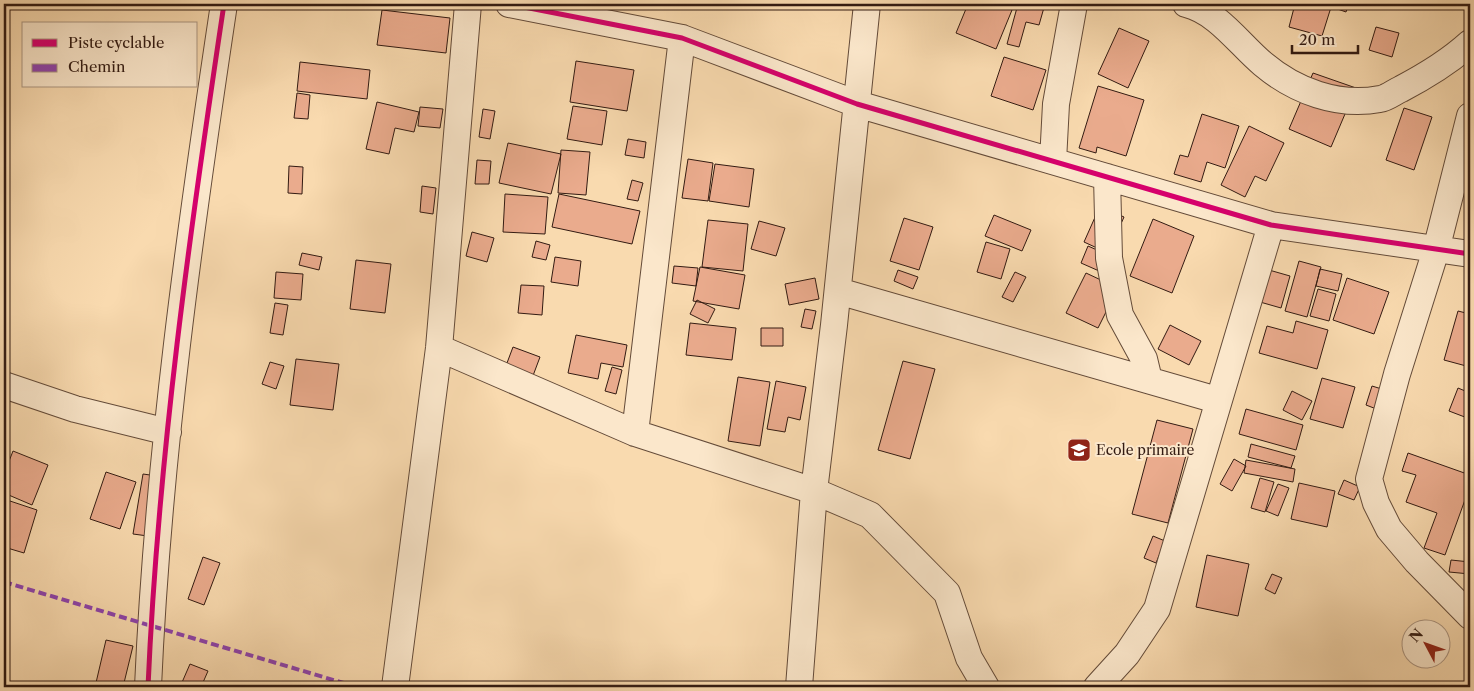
<svg xmlns="http://www.w3.org/2000/svg" width="1474" height="691" font-family="'Libre Caslon Text',serif">
<style>
.building{fill:#eaab8d;stroke:#331b12}
.lines{fill:none;stroke-linecap:round;stroke-linejoin:round}
.minor-casing{stroke:#644b39;stroke-width:28}
.minor{stroke:#fbe7cb;stroke-width:26}
.quiet{stroke:#8e44ad;stroke-width:4;stroke-dasharray:8 4;stroke-linecap:butt}
.cycleway-casing{stroke:#fbe7cb;stroke-width:8}
.cycleway{stroke:#d6006c;stroke-width:5}
.labels{text-anchor:middle;stroke-width:4;stroke-linejoin:round;paint-order:stroke}
.poi-label{font-size:14px;fill:#331b12;stroke:#fbe7cb;text-anchor:start}
</style>
<rect width="100%" height="100%" fill="#f9daaf"/>
<filter id="stains"><feTurbulence type="fractalNoise" baseFrequency=".004" numOctaves="4"/><feColorMatrix values="0 0 0 0 .2 0 0 0 0 .09 0 0 0 0 .02 0 0 0 .5 -.17"/></filter>
<radialGradient id="worn" r=".72"><stop offset=".6" stop-color="#630" stop-opacity="0"/><stop offset="1" stop-color="#630" stop-opacity=".3"/></radialGradient>
<path class="building" d="M 968,4 L 996,4 L 1012,10 L 996,49 L 956,33 Z
M 1018,4 L 1045,4 L 1039,25 L 1026,22 L 1019,47 L 1007,44 Z
M 1295,4 L 1332,4 L 1322,36 L 1289,27 Z
M 1333,4 L 1349,4 L 1346,12 L 1332,7 Z
M 382,10 L 450,18 L 446,53 L 377,45 Z
M 1376,27 L 1399,33 L 1392,57 L 1369,50 Z
M 1119,28 L 1149,41 L 1128,88 L 1098,74 Z
M 1004,57 L 1046,70 L 1033,110 L 991,96 Z
M 576,61 L 634,70 L 627,111 L 570,102 Z
M 300,62 L 370,70 L 367,99 L 297,91 Z
M 1313,73 L 1356,88 L 1331,147 L 1289,129 Z
M 1098,86 L 1144,100 L 1126,156 L 1097,147 L 1096,153 L 1079,148 Z
M 297,93 L 310,95 L 308,119 L 294,118 Z
M 377,102 L 419,112 L 414,132 L 395,128 L 389,154 L 366,149 Z
M 573,106 L 607,111 L 602,145 L 567,139 Z
M 420,107 L 443,109 L 440,128 L 418,126 Z
M 1404,108 L 1432,117 L 1414,170 L 1386,160 Z
M 483,109 L 495,111 L 490,139 L 479,137 Z
M 1202,114 L 1239,126 L 1225,168 L 1207,162 L 1201,182 L 1174,174 L 1180,155 L 1188,157 Z
M 1249,126 L 1284,143 L 1266,181 L 1255,176 L 1245,197 L 1221,185 Z
M 628,139 L 646,142 L 644,158 L 625,155 Z
M 508,143 L 561,154 L 551,194 L 499,183 Z
M 561,150 L 590,152 L 586,195 L 558,193 Z
M 688,159 L 713,163 L 708,201 L 682,198 Z
M 477,160 L 491,161 L 489,184 L 475,184 Z
M 715,164 L 754,169 L 749,207 L 709,201 Z
M 289,166 L 303,167 L 302,194 L 288,193 Z
M 632,180 L 643,183 L 638,201 L 627,199 Z
M 422,186 L 436,188 L 433,214 L 420,212 Z
M 505,194 L 548,197 L 545,234 L 503,232 Z
M 559,194 L 640,211 L 632,244 L 552,227 Z
M 1100,206 L 1124,217 L 1108,253 L 1084,242 Z
M 994,215 L 1031,230 L 1022,251 L 985,236 Z
M 904,218 L 933,227 L 919,270 L 890,261 Z
M 1153,219 L 1194,236 L 1172,293 L 1130,276 Z
M 708,220 L 748,224 L 743,271 L 702,267 Z
M 759,221 L 785,228 L 776,256 L 751,249 Z
M 472,232 L 494,238 L 487,262 L 466,256 Z
M 536,241 L 550,245 L 546,260 L 532,257 Z
M 986,242 L 1010,249 L 1001,279 L 977,272 Z
M 1088,246 L 1122,261 L 1115,278 L 1081,263 Z
M 302,253 L 322,257 L 319,270 L 299,265 Z
M 555,257 L 581,261 L 578,286 L 551,282 Z
M 356,260 L 391,264 L 385,313 L 350,309 Z
M 1299,261 L 1321,267 L 1307,317 L 1285,311 Z
M 674,266 L 698,268 L 696,286 L 672,283 Z
M 700,267 L 745,275 L 739,309 L 693,301 Z
M 1320,269 L 1342,274 L 1338,291 L 1316,286 Z
M 898,270 L 918,277 L 913,289 L 894,281 Z
M 1269,270 L 1290,276 L 1281,308 L 1260,302 Z
M 276,272 L 303,274 L 301,300 L 274,298 Z
M 1015,272 L 1026,277 L 1013,302 L 1002,297 Z
M 1086,273 L 1118,288 L 1098,328 L 1066,313 Z
M 815,278 L 819,299 L 789,305 L 785,284 Z
M 1347,278 L 1389,292 L 1374,334 L 1333,320 Z
M 521,285 L 544,286 L 542,315 L 518,313 Z
M 1318,289 L 1336,294 L 1329,321 L 1310,316 Z
M 697,300 L 715,309 L 708,323 L 690,314 Z
M 275,303 L 288,305 L 283,335 L 270,333 Z
M 805,309 L 816,311 L 812,329 L 801,327 Z
M 1458,311 L 1470,314 L 1470,367 L 1444,360 Z
M 1296,321 L 1328,330 L 1317,369 L 1259,353 L 1267,326 L 1293,333 Z
M 690,323 L 736,328 L 732,360 L 686,355 Z
M 1170,325 L 1201,341 L 1189,365 L 1158,349 Z
M 761,328 L 783,328 L 783,346 L 761,346 Z
M 576,335 L 627,345 L 623,367 L 601,363 L 598,379 L 568,373 Z
M 513,347 L 540,357 L 531,381 L 504,371 Z
M 296,359 L 339,364 L 333,410 L 290,405 Z
M 903,361 L 935,369 L 910,459 L 878,450 Z
M 270,362 L 284,366 L 276,389 L 262,384 Z
M 612,367 L 622,370 L 616,394 L 605,391 Z
M 738,377 L 770,382 L 760,446 L 728,441 Z
M 1322,378 L 1355,387 L 1343,428 L 1310,419 Z
M 776,381 L 806,387 L 800,420 L 788,417 L 785,432 L 767,429 Z
M 1372,386 L 1385,390 L 1379,410 L 1366,405 Z
M 1458,388 L 1470,393 L 1470,419 L 1449,411 Z
M 1292,391 L 1312,401 L 1302,420 L 1283,410 Z
M 1246,409 L 1303,425 L 1296,450 L 1239,434 Z
M 1157,420 L 1193,429 L 1168,523 L 1132,514 Z
M 1251,444 L 1295,456 L 1291,468 L 1248,457 Z
M 13,451 L 48,465 L 32,505 L 4,493 L 4,474 Z
M 1408,453 L 1470,475 L 1470,486 L 1445,555 L 1424,548 L 1437,513 L 1406,502 L 1416,475 L 1402,471 Z
M 1234,459 L 1246,466 L 1232,491 L 1220,484 Z
M 1246,460 L 1295,469 L 1293,482 L 1244,473 Z
M 106,472 L 136,482 L 120,529 L 90,519 Z
M 143,474 L 157,476 L 148,536 L 133,534 Z
M 1260,478 L 1274,482 L 1265,512 L 1251,508 Z
M 1344,480 L 1360,487 L 1354,500 L 1338,494 Z
M 1299,483 L 1335,491 L 1327,527 L 1291,519 Z
M 1278,484 L 1289,488 L 1278,516 L 1266,511 Z
M 4,499 L 37,510 L 24,553 L 4,547 Z
M 1153,536 L 1165,541 L 1156,563 L 1144,558 Z
M 1207,555 L 1249,564 L 1238,616 L 1196,607 Z
M 203,557 L 220,563 L 204,605 L 188,599 Z
M 1451,560 L 1470,562 L 1470,574 L 1449,572 Z
M 1272,574 L 1282,578 L 1275,594 L 1265,589 Z
M 106,640 L 133,646 L 123,687 L 95,687 Z
M 190,664 L 208,671 L 201,687 L 180,687 Z"/>
<g class="lines">
<g class="minor-casing">
<path id="minor" d="M 509,4 L 682,38 L 857,104 L 1271,225 L 1470,254
M 1186,4 C 1218,12 1239,44 1263,64 C 1295,91 1338,107 1380,99 C 1387,98 1394,92 1401,89 C 1426,76 1449,62 1470,43
M 1470,116 L 1436,250 L 1397,374 L 1369,479 L 1376,503 L 1389,529 L 1417,562 L 1470,616
M 1053,161 L 1056,104 L 1074,4
M 1107,177 L 1109,258 L 1120,315 L 1144,359 L 1149,380
M 838,291 L 1217,400
M 439,348 L 635,433 L 814,491 L 870,515 L 947,593 L 969,658 L 986,687
M 4,385 L 75,409 L 168,432
M 635,433 L 682,38
M 148,687 C 158,458 190,230 224,4
M 395,687 L 439,348 L 468,4
M 799,687 L 814,491 L 834,325 L 867,4
M 1097,687 L 1127,654 L 1157,609 L 1271,225"/>
</g>
<use href="#minor" class="minor"/>
<path class="quiet" d="M 4,582 L 357,687"/>
<g class="cycleway-casing">
<path id="cycleway" d="M 509,4 L 682,38 L 857,104 L 1271,225 L 1470,254
M 148,687 C 158,458 190,230 224,4"/>
</g>
<use href="#cycleway" class="cycleway"/>
</g>
<defs>
<g id="school-square" transform="scale(1.25)"><rect x="-9" y="-9" width="18" height="18" rx="4" fill="#8f2418" stroke="#fbe7cb"/><path d="M0-5L7-2L0 1L-7-2ZM-4 1L0 2.5L4 1V4Q0 6-4 4Z" fill="#fff"/></g>
</defs>
<g fill-rule="evenodd">
<use href="#school-square" x="1079" y="450"/>
</g>
<g class="labels">
<g class="poi-label">
<text x="1096" y="455">Ecole primaire</text>
</g>
</g>
<rect width="1474" height="691" fill="none" stroke="#f9daaf" stroke-width="20"/>
<rect x="5" y="5" width="1464" height="681" fill="none" stroke="#331b12" stroke-width="2.5"/>
<rect x="10" y="10" width="1454" height="671" fill="none" stroke="#331b12"/>
<rect x="22" y="22" width="175" height="65" fill="#fbe7cb" stroke="#ab9581"/>
<rect x="32" y="39" width="25" height="8" fill="#d6006c" stroke="#ab9581"/>
<text x="68" y="48" font-size="15" fill="#331b12">Piste cyclable</text>
<rect x="32" y="64" width="25" height="8" fill="#8e44ad" stroke="#ab9581"/>
<text x="68" y="72" font-size="15" fill="#331b12">Chemin</text>
<g transform="translate(1426 644) rotate(311)"><circle r="24" fill="#fbe7cb" stroke="#ab9581"/>
<path d="M0-4L9 19L0 12L-9 19Z" fill="#8f2418"/>
<text y="-8" font-size="14" font-weight="bold" text-anchor="middle" fill="#331b12">N</text>
</g>
<path d="M1292 45v8h66v-8" fill="none" stroke="#331b12" stroke-width="2.5"/>
<text x="1299" y="45" font-size="15" fill="#331b12" stroke="#fbe7cb" stroke-width="4" paint-order="stroke">20 m</text>
<rect width="100%" height="100%" filter="url(#stains)"/>
<rect width="100%" height="100%" fill="url(#worn)"/>
</svg>
